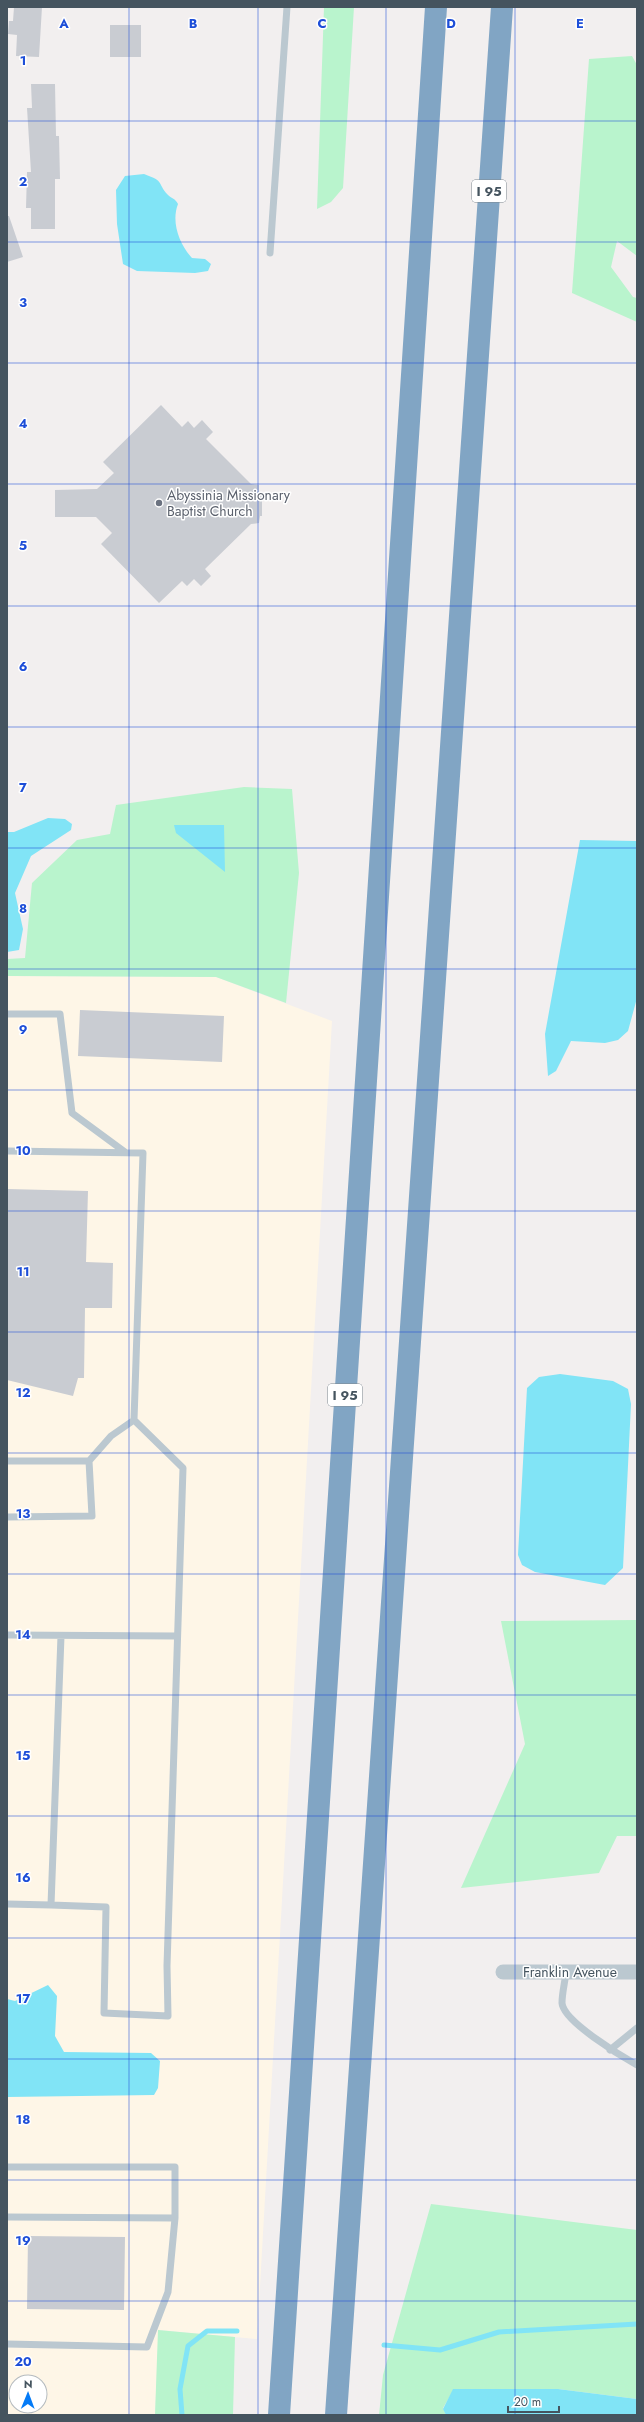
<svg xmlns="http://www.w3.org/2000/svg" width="644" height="2422" font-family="Jost,sans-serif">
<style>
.commercial{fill:#fef6e7;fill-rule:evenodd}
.green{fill:#b9f4cd}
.water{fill:#81e4f6}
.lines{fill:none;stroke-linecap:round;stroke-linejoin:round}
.stream{stroke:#81e4f6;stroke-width:5}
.building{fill:#c9ccd2}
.service{stroke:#bbc8d0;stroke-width:7}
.minor{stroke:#bbc8d0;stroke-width:15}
.motorway{stroke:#81a5c4;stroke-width:22}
.grid{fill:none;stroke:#1d4ed8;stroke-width:1;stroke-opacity:0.55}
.worship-dot{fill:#6b7280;stroke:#fff;stroke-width:1.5}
.labels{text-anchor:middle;stroke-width:3;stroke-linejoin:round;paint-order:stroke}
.shield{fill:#fff;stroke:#7d878f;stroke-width:1}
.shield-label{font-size:13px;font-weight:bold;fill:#45545f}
.worship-label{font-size:14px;fill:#5b616d;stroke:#fff;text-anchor:start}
.street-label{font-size:14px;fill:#45545f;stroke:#fff}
.grid-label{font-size:13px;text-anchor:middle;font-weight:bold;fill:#1d4ed8;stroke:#fff;stroke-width:3;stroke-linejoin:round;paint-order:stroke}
</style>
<rect width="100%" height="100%" fill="#f2efef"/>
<path class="commercial" d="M 7,976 L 216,977 L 332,1021 L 257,2339 L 159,2330 L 155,2415 L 7,2415 ZM 16,2382 L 40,2382 L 40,2406 L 16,2406 Z"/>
<path class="green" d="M 324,7 L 354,7 L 343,188 L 331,202 L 317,209 Z
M 632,56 L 637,65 L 637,256 L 617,241 L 611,267 L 633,297 L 637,298 L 637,322 L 572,293 L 589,59 Z
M 244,787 L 292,789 L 299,873 L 286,1003 L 216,977 L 7,976 L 7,959 L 25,958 L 32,883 L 77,840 L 110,834 L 116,805 Z
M 637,1620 L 637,1836 L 617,1836 L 599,1873 L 461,1888 L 525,1744 L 501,1621 Z
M 431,2204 L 637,2230 L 637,2399 L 558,2389 L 454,2389 L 443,2408 L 446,2415 L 379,2415 L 383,2375 Z
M 158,2330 L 235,2337 L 233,2415 L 155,2415 Z"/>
<path class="water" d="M 144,174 C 166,182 156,182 168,195 C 172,199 175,198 178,204 C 171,222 179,244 192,258 L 205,259 L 211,264 L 208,271 L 195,273 L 137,271 L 123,264 L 117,224 L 116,190 L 125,176 Z
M 48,818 L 65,819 L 72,824 L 71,830 L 31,856 L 15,893 L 23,929 L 19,950 L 7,952 L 7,832 L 14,832 Z
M 174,825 L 224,825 L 225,872 L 176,833 Z
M 580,840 L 637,841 L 637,998 L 628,1031 L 618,1040 L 605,1043 L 571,1041 L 556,1071 L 548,1076 L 545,1034 Z
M 560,1374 L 613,1381 L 628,1389 L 631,1404 L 623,1568 L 605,1585 L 535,1572 L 522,1565 L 518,1555 L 527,1388 L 539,1377 Z
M 48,1985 L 57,1996 L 55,2036 L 64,2052 L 151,2053 L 160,2061 L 158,2088 L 154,2095 L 7,2097 L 7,1999 L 15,2001 Z
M 453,2389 L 558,2389 L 637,2399 L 637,2415 L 446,2415 L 443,2409 Z"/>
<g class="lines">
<path class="stream" d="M 384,2345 L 440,2350 L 499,2332 L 637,2324
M 182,2415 L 180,2389 L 188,2346 L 207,2331 L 237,2331"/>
</g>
<path class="building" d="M 14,7 L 42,7 L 39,57 L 16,56 L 17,35 L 8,34 L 9,21 L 13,21 Z
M 110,25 L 141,25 L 141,57 L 110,57 Z
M 31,84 L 55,84 L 56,136 L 59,136 L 60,179 L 55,179 L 55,229 L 31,229 L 31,208 L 26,208 L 27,172 L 31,172 L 27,108 L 32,108 Z
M 7,216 L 9,216 L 23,257 L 7,262 Z
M 161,405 L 182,427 L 188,421 L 194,428 L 202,420 L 213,432 L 206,439 L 251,484 L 259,485 L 259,492 L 262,492 L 262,516 L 260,516 L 259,523 L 251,524 L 205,569 L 211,576 L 201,586 L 194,579 L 187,586 L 182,581 L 159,603 L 101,544 L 112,533 L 96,517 L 55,517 L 55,490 L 97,489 L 114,473 L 103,462 Z
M 80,1010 L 224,1016 L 222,1062 L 78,1056 Z
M 7,1189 L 88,1191 L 86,1262 L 113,1263 L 112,1308 L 85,1308 L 84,1378 L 78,1378 L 73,1396 L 7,1380 Z
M 28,2236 L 125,2237 L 124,2310 L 27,2309 Z"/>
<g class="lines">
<path class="service" d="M 270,253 L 287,7
M 7,1014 L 60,1014 L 72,1113 L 125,1152
M 7,1151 L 143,1153 L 134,1420 L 183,1468 L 167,1966 L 168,2016 L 104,2013 L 106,1907 L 51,1905
M 7,1461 L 89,1461 L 92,1516 L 7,1517
M 89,1461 L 111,1436 L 134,1420
M 7,1635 L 177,1636
M 7,1904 L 51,1905 L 61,1636
M 566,1972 C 565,1982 562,1993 562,2003 C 563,2021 621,2056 637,2065
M 610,2050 L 637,2028
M 7,2167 L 175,2167 L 175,2218
M 7,2217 L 175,2218 L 168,2292 L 147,2347 L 7,2344"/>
<path class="minor" d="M 503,1972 L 637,1972"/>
<path class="motorway" d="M 279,2415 L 436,7
M 336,2415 L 502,7"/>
</g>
<path class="grid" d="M 129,7 L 129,2415M 258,7 L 258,2415M 386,7 L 386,2415M 515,7 L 515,2415M 7,121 L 637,121M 7,242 L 637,242M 7,363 L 637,363M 7,484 L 637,484M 7,606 L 637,606M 7,727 L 637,727M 7,848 L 637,848M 7,969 L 637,969M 7,1090 L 637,1090M 7,1211 L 637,1211M 7,1332 L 637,1332M 7,1453 L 637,1453M 7,1574 L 637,1574M 7,1695 L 637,1695M 7,1816 L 637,1816M 7,1938 L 637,1938M 7,2059 L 637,2059M 7,2180 L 637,2180M 7,2301 L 637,2301"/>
<circle class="worship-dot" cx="159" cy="503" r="4"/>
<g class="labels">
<g class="shield">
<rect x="472" y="180" width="34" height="22" rx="3"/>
<rect x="328" y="1384" width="34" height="22" rx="3"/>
</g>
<g class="shield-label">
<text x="489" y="196">I 95</text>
<text x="345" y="1400">I 95</text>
</g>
<g class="worship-label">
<text x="167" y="500">Abyssinia Missionary<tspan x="167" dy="16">Baptist Church</tspan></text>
</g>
<g class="street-label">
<text x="570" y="1977">Franklin Avenue</text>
</g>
</g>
<g class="grid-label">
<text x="64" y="28">A</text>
<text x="193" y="28">B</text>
<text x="322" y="28">C</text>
<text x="451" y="28">D</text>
<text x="580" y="28">E</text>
<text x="23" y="65">1</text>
<text x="23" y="186">2</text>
<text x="23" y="307">3</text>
<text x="23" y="428">4</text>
<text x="23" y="550">5</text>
<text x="23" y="671">6</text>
<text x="23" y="792">7</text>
<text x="23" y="913">8</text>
<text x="23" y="1034">9</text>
<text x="23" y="1155">10</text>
<text x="23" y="1276">11</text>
<text x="23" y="1397">12</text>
<text x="23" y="1518">13</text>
<text x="23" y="1639">14</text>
<text x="23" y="1760">15</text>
<text x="23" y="1882">16</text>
<text x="23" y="2003">17</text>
<text x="23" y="2124">18</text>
<text x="23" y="2245">19</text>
<text x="23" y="2366">20</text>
</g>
<rect width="644" height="2422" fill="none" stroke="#45545f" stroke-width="16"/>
<g transform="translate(28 2394) rotate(1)"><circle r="19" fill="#ffffff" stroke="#b5bbbf"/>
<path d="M0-3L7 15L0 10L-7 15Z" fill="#047bf7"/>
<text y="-6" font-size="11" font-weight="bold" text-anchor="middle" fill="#45545f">N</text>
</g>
<path d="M508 2406v6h51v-6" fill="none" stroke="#45545f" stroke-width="2"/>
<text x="514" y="2406" font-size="12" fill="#45545f" stroke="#ffffff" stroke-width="3" paint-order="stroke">20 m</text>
</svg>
